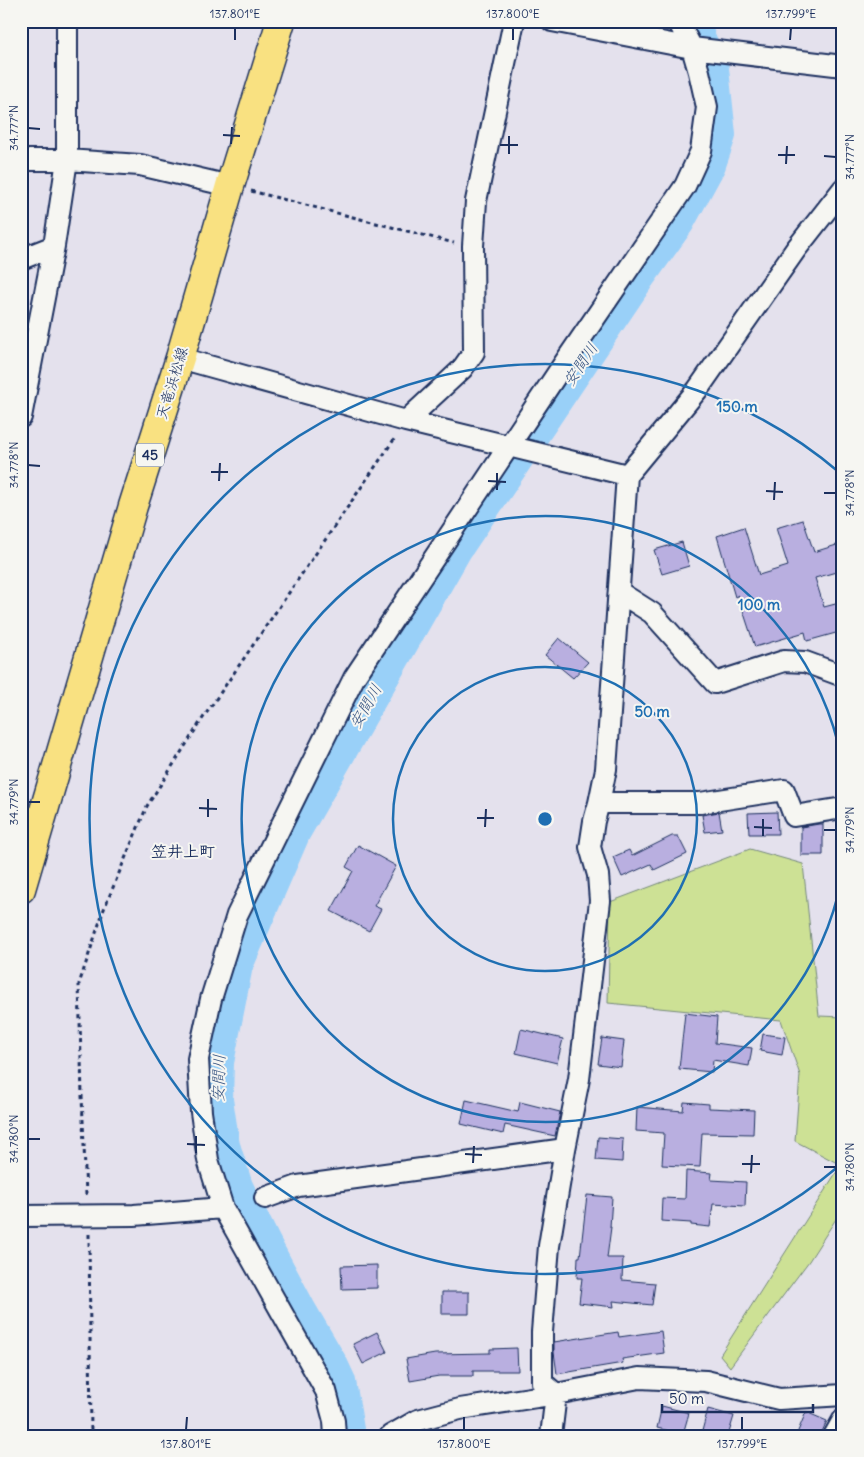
<svg xmlns="http://www.w3.org/2000/svg" width="864" height="1457" font-family="Delius,'Klee One',sans-serif">
<style>
.green{fill:#cde195;stroke:#74887a}
.lines{fill:none;stroke-linecap:round;stroke-linejoin:round}
.river{stroke:#99d0f8;stroke-width:36}
.building{fill:#b9afe0;stroke:#1b2f5e}
.street-casing{stroke:#1b2f5e;stroke-width:24}
.primary-casing{stroke:#1b2f5e;stroke-width:31}
.path{stroke:#1b2f5e;stroke-width:3;stroke-dasharray:4 4;stroke-linecap:butt}
.street{stroke:#f6f6f2;stroke-width:20}
.primary{stroke:#f9e181;stroke-width:28}
.ticks{fill:none;stroke:#1b2f5e;stroke-width:2}
.ring{fill:none;stroke:#1f6fb2;stroke-width:2.5}
.labels{text-anchor:middle;stroke-width:4;stroke-linejoin:round;paint-order:stroke}
.shield{fill:#f6f6f2;stroke:#5d6b8a;stroke-width:1}
.shield-label{font-size:14px;font-weight:bold;fill:#1b2f5e}
.street-label{font-size:15px;fill:#1b2f5e;stroke:#f6f6f2}
.water-label{font-size:16px;font-style:italic;fill:#3a5784;stroke:#f6f6f2}
.neighbourhood-label{font-size:16px;font-weight:bold;fill:#1b2f5e;stroke:#f6f6f2}
.centre{fill:#1f6fb2;stroke:#f6f6f2;stroke-width:2.5}
.ring-label{font-size:15px;text-anchor:middle;font-weight:bold;fill:#1f6fb2;stroke:#f6f6f2;stroke-width:4;stroke-linejoin:round;paint-order:stroke}
.neatline{fill:none;stroke:#1b2f5e;stroke-width:2}
.ticks-label{font-size:12px;text-anchor:middle;fill:#1b2f5e}
</style>
<rect width="100%" height="100%" fill="#e4e1ed"/>
<filter id="ink" filterUnits="userSpaceOnUse"><feTurbulence type="fractalNoise" baseFrequency=".02" numOctaves="2"/><feDisplacementMap in="SourceGraphic" scale="10" xChannelSelector="R" yChannelSelector="G"/><feConvolveMatrix kernelMatrix="1 2 1 2 8 2 1 2 1" color-interpolation-filters="sRGB"/></filter>
<g filter="url(#ink)">
<path class="green" d="M 750,849 L 803,864 L 819,1016 L 843,1017 L 843,1208 L 809,1261 L 730,1367 L 720,1355 L 841,1165 L 795,1141 L 800,1075 L 781,1020 L 608,1003 L 610,902 Z"/>
<g class="lines">
<path class="river" d="M 347,1436 L 338,1382 L 330,1365 L 298,1310 L 263,1244 L 235,1187 L 222,1146 L 215,1100 L 216,1062 L 235,965 L 293,831 L 454,549 L 639,274 L 677,221 L 708,164 L 718,135 L 711,69 L 690,21"/>
</g>
<path class="building" d="M 803,520 L 814,552 L 843,543 L 843,570 L 815,578 L 824,607 L 843,602 L 843,631 L 807,641 L 805,632 L 755,647 L 738,595 L 735,597 L 717,536 L 744,527 L 759,575 L 788,566 L 776,528 Z
M 682,542 L 689,566 L 662,574 L 654,550 Z
M 559,638 L 588,662 L 573,678 L 545,655 Z
M 719,812 L 722,830 L 705,832 L 702,815 Z
M 777,812 L 778,834 L 749,834 L 748,813 Z
M 819,824 L 823,824 L 823,855 L 801,855 L 801,827 Z
M 672,836 L 678,836 L 687,854 L 654,870 L 651,864 L 622,877 L 613,857 L 629,850 L 632,856 Z
M 358,845 L 396,866 L 374,906 L 381,909 L 369,931 L 331,911 L 353,871 L 346,867 Z
M 685,1013 L 717,1017 L 715,1043 L 752,1048 L 749,1066 L 713,1060 L 712,1072 L 679,1069 Z
M 521,1029 L 563,1039 L 557,1063 L 516,1053 Z
M 763,1034 L 785,1037 L 782,1055 L 760,1051 Z
M 602,1038 L 624,1041 L 621,1067 L 598,1064 Z
M 466,1100 L 518,1112 L 520,1102 L 560,1112 L 555,1136 L 505,1125 L 503,1134 L 461,1124 Z
M 684,1102 L 709,1104 L 709,1108 L 754,1110 L 753,1134 L 702,1133 L 700,1167 L 662,1165 L 664,1133 L 636,1131 L 637,1107 L 683,1111 Z
M 598,1137 L 623,1139 L 622,1162 L 596,1160 Z
M 686,1171 L 712,1173 L 711,1180 L 746,1182 L 745,1206 L 713,1204 L 710,1227 L 691,1225 L 691,1223 L 661,1221 L 662,1198 L 685,1199 Z
M 587,1195 L 612,1197 L 610,1227 L 611,1227 L 607,1258 L 623,1258 L 622,1280 L 655,1283 L 652,1305 L 613,1301 L 614,1307 L 579,1303 L 582,1278 L 577,1278 L 578,1257 L 580,1257 Z
M 377,1265 L 377,1288 L 342,1289 L 341,1266 Z
M 442,1292 L 469,1292 L 469,1314 L 442,1314 Z
M 661,1331 L 664,1353 L 622,1359 L 623,1363 L 557,1374 L 554,1352 L 554,1342 L 618,1332 L 619,1337 Z
M 377,1332 L 387,1352 L 363,1364 L 353,1344 Z
M 517,1348 L 518,1371 L 473,1371 L 473,1376 L 439,1376 L 410,1381 L 406,1359 L 435,1354 L 490,1353 L 490,1349 Z
M 662,1406 L 689,1413 L 683,1434 L 657,1428 Z
M 708,1409 L 734,1416 L 728,1436 L 722,1436 L 702,1431 Z
M 806,1412 L 827,1421 L 820,1436 L 796,1436 Z"/>
<g class="lines">
<g class="street-casing">
<path id="street" d="M 552,21 L 692,48 L 843,66
M 21,160 L 67,160 L 140,165 L 230,186
M 843,189 L 796,249 L 698,389 L 627,475 L 606,769 L 599,803 L 700,803 L 784,790 L 794,816 L 843,808
M 21,259 L 54,246
M 180,358 L 406,421 L 627,475
M 21,417 L 54,246 L 67,160 L 67,21
M 406,421 L 462,369 L 474,352 L 473,246 L 476,201 L 514,21
M 619,592 L 652,613 L 715,683 L 784,661 L 805,662 L 843,676
M 265,1198 L 298,1186 L 565,1149
M 21,1216 L 134,1215 L 223,1208
M 335,1436 L 334,1421 L 326,1391 L 223,1208 L 208,1160 L 201,1112 L 198,1059 L 211,999 L 237,915 L 354,678 L 567,359 L 685,186 L 701,151 L 707,107 L 699,72 L 692,48 L 678,21
M 390,1436 L 418,1420 L 460,1409 L 556,1394 L 639,1378 L 706,1381 L 779,1399 L 843,1395
M 551,1436 L 556,1394 L 542,1382 L 542,1332 L 549,1246 L 565,1149 L 579,1079 L 600,901 L 598,875 L 590,847 L 594,821 L 599,803
M 834,1436 L 843,1420"/>
</g>
<g class="primary-casing">
<path id="primary" d="M 21,889 L 133,506 L 180,358 L 230,186 L 281,21"/>
</g>
<path class="path" d="M 251,191 L 454,243
M 86,1195 L 82,1096 L 79,984 L 104,909 L 147,806 L 201,721 L 395,438
M 89,1234 L 91,1436"/>
<use href="#street" class="street"/>
<use href="#primary" class="primary"/>
</g>
</g>
<path class="ticks" d="M 235,40 L 235,28M 513,40 L 513,28M 790,40 L 791,28M 28,128 L 40,129M 223,135 L 240,136M 231,144 L 232,127M 500,145 L 518,145M 509,154 L 509,136M 778,155 L 795,155M 824,156 L 836,157M 786,164 L 787,146M 28,465 L 40,466M 211,472 L 228,472M 219,481 L 220,463M 488,481 L 506,482M 497,490 L 497,473M 766,491 L 783,492M 824,493 L 836,493M 774,500 L 775,482M 28,802 L 40,802M 199,808 L 217,809M 208,817 L 208,799M 477,818 L 494,818M 485,827 L 486,809M 754,827 L 772,828M 824,830 L 836,830M 763,836 L 763,819M 28,1139 L 40,1139M 187,1144 L 205,1145M 196,1153 L 196,1136M 465,1154 L 482,1155M 473,1163 L 474,1146M 742,1164 L 760,1164M 824,1167 L 836,1167M 751,1173 L 752,1155M 186,1430 L 187,1417M 464,1430 L 464,1417M 742,1430 L 742,1417"/>
<g class="ring">
<circle cx="545" cy="819" r="152"/>
<path d="M842 877A303 303 0 1 1 842 761"/>
<path d="M840 1165A455 455 0 1 1 840 473"/>
</g>
<g class="labels">
<rect class="shield" x="136" y="443.5" width="28" height="23" rx="4"/>
<g class="shield-label">
<text x="150" y="460">45</text>
</g>
<g class="street-label">
<text transform="translate(172 383) rotate(-73)" y="5">天竜浜松線</text>
</g>
<g class="water-label">
<text transform="translate(580 364) rotate(-56)" y="6">安間川</text>
<text transform="translate(365 706) rotate(-60)" y="6">安間川</text>
<text transform="translate(218 1078) rotate(-88)" y="6">安間川</text>
</g>
<g class="neighbourhood-label">
<text x="183" y="857">笠井上町</text>
</g>
</g>
<circle cx="545" cy="819" r="8" class="centre"/>
<g class="ring-label">
<text x="737" y="412">150 m</text>
<text x="759" y="610">100 m</text>
<text x="652" y="717">50 m</text>
</g>
<rect width="864" height="1457" fill="none" stroke="#f6f6f2" stroke-width="55"/>
<path d="M662 1404v8h151v-8" fill="none" stroke="#1b2f5e" stroke-width="2.5"/>
<text x="669" y="1404" font-size="15" fill="#1b2f5e" stroke="#f6f6f2" stroke-width="4" paint-order="stroke">50 m</text>
<rect x="28" y="28" width="808" height="1402" class="neatline"/>
<g class="ticks-label">
<text x="235" y="18">137.801°E</text>
<text x="513" y="18">137.800°E</text>
<text x="791" y="18">137.799°E</text>
<text transform="translate(14 128) rotate(-90)" y="4">34.777°N</text>
<text transform="translate(850 157) rotate(-90)" y="4">34.777°N</text>
<text transform="translate(14 465) rotate(-90)" y="4">34.778°N</text>
<text transform="translate(850 493) rotate(-90)" y="4">34.778°N</text>
<text transform="translate(14 802) rotate(-90)" y="4">34.779°N</text>
<text transform="translate(850 830) rotate(-90)" y="4">34.779°N</text>
<text transform="translate(14 1139) rotate(-90)" y="4">34.780°N</text>
<text transform="translate(850 1167) rotate(-90)" y="4">34.780°N</text>
<text x="186" y="1448">137.801°E</text>
<text x="464" y="1448">137.800°E</text>
<text x="742" y="1448">137.799°E</text>
</g>
</svg>
